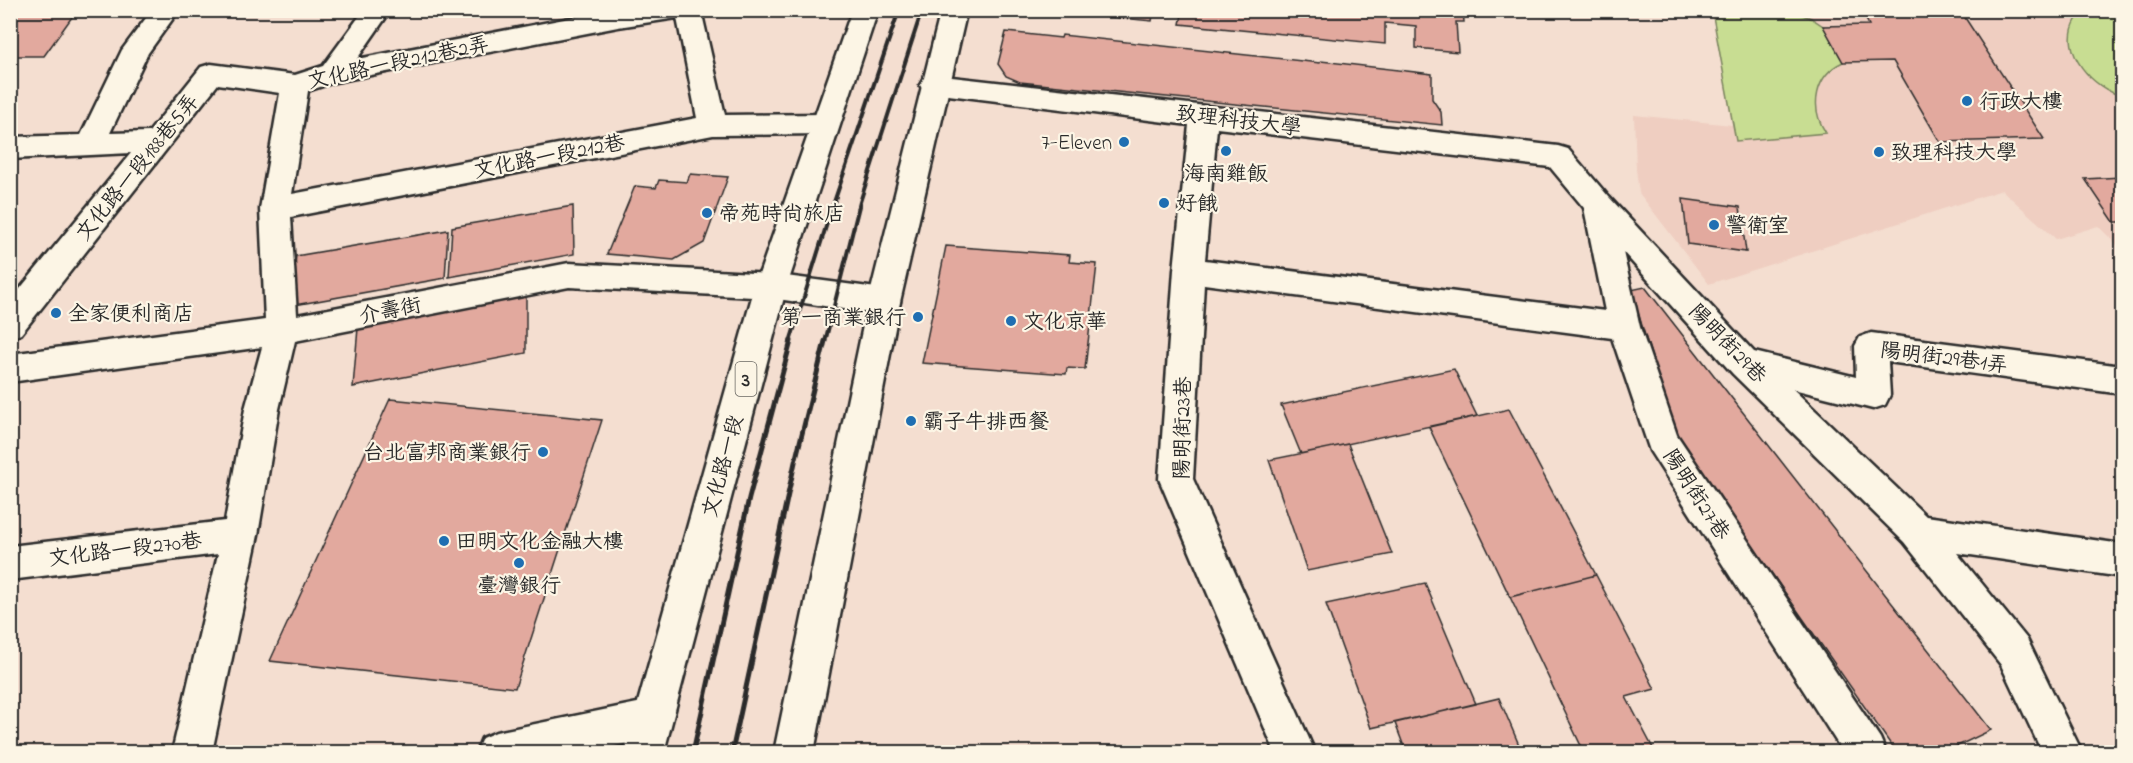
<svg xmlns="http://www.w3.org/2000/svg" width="2133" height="763" font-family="'Indie Flower','LXGW WenKai TC',sans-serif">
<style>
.built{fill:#efcec1}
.green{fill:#c8dd92;stroke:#7a845e;stroke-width:1.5}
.building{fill:#e2a99e;stroke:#2b2b2b;stroke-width:1.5}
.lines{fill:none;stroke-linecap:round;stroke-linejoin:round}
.minor-casing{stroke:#2b2b2b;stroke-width:5}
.major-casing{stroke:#2b2b2b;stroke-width:5}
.minor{fill:#fcf5e5;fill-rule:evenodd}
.major{fill:#fcf5e5;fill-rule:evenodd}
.rail-far1{stroke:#2b2b2b;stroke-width:4}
.rail{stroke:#2b2b2b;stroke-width:5}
.poi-dot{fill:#1f6fb2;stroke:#fcf5e5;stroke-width:2}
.labels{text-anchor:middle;stroke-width:4.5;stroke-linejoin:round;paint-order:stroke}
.shield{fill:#fcf5e5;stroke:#6a6863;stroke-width:1.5}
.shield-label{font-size:20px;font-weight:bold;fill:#2b2b2b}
.street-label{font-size:21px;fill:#2b2b2b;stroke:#fcf5e5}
.poi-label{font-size:21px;fill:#2b2b2b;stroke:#fcf5e5;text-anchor:start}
</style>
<rect width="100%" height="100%" fill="#f4ded0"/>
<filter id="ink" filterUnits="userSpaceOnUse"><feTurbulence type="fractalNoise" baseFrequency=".0167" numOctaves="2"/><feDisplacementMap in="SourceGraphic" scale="12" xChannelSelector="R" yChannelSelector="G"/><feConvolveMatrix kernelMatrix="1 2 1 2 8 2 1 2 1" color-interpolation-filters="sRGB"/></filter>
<g filter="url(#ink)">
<path class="built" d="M 1712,11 L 2122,11 L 2122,250 L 2098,226 L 2056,239 L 2002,190 L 1709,284 L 1639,193 L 1636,169 L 1634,115 L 1732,125 Z"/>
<path class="green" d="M 1712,11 L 1791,11 L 1811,18 L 1823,26 L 1843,62 C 1815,75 1809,108 1826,133 L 1736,141 Z
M 2086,11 L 2122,11 L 2122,96 C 2094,89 2058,52 2076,20 C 2078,17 2083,13 2086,11 Z"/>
<path class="building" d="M 10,10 L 77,10 L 44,56 L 10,56 Z
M 1113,10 L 1154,10 L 1152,21 L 1112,17 Z
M 1183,10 L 1463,10 L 1464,22 L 1456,22 L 1458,52 L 1416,48 L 1416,26 L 1385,23 L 1385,44 L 1180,24 Z
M 1861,10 L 1960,10 L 2044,139 L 1940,142 L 1893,61 L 1843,62 L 1823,26 L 1869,25 Z
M 1006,32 L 1061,38 L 1062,35 L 1320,63 L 1321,61 L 1432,74 L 1432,99 L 1441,112 L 1442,125 L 1020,82 L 1006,76 L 998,64 Z
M 690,174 L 728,177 L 704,243 L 674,260 L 607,254 L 635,186 L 656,188 L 659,180 L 687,182 Z
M 2122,177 L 2122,222 L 2114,222 L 2085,179 Z
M 1683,199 L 1740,207 L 1746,252 L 1688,244 Z
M 573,206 L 574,254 L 449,277 L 452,227 Z
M 448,230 L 445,278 L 289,306 L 296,256 Z
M 946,246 L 1070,255 L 1069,262 L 1097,264 L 1085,369 L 1067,368 L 1066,374 L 922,363 Z
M 1645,287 L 1991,730 L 1945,752 L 1896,752 L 1676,436 L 1631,290 Z
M 526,296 L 526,353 L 353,387 L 358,328 Z
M 1454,369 L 1477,416 L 1301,454 L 1281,405 Z
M 390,399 L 602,420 L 515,688 L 270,661 Z
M 1509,409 L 1596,575 L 1510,597 L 1429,427 Z
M 1348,444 L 1392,554 L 1307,571 L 1269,460 Z
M 1596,575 L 1655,689 L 1626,697 L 1655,752 L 1584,752 L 1510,597 Z
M 1425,583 L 1476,704 L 1371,728 L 1326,604 Z
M 1499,698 L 1522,752 L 1406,752 L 1395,723 Z"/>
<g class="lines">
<g class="minor-casing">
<path id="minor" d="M 152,10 L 179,10 L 148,53 L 110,133 L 149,132 L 201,67 L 211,64 L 295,75 L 323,66 L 364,10 L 391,10 L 357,59 L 611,10 L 701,10 L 725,115 L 825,114 L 835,117 L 839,124 L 835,131 L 825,134 L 713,135 L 291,217 L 297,315 L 569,263 L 771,274 L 884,289 L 895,293 L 900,302 L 895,311 L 884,315 L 771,298 L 569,287 L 295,341 L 279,409 L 258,535 L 212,752 L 172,752 L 218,554 L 10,580 L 10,546 L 225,521 L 245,409 L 262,347 L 10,382 L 10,354 L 265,320 L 260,209 L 280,93 L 218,84 L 21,334 L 10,338 L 10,301 L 131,153 L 10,159 L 10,137 L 81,135 L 122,50 ZM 677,18 L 697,118 L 292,194 L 308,91 L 335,82 L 618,27 Z
M 934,75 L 1558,146 L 1568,149 L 1609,197 L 1754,352 L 1856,377 L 1855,346 L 1860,337 L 1871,333 L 2122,366 L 2122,394 L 1888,362 L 1890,395 L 1885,405 L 1873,409 L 1793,389 L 1926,516 L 2122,544 L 2122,577 L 1957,553 L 2027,639 L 2082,752 L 2042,752 L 2001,665 L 1904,542 L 1733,374 L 1623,252 L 1640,327 L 1677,435 L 1880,738 L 1886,752 L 1843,752 L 1650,451 L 1612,338 L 1204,284 L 1193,479 L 1315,752 L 1275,752 L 1159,479 L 1174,270 L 1189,125 L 924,92 L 920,85 L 924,78 ZM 1217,128 L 1550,167 L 1584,208 L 1605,311 L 1205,260 Z
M 652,700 L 666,705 L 672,719 L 666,733 L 652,738 L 586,752 L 476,752 L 482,738 L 496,732 Z"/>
</g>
<g class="major-casing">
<path id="major" d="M 852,10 L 878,10 L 787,286 L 664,752 L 624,752 L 755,286 Z
M 941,10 L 967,10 L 900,302 L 814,752 L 774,752 L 868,302 Z"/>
</g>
<use href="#minor" class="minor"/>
<use href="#major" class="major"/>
<path class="rail-far1" d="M 790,342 L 828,220 L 899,10
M 825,342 L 860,202 L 922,10"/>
<path class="rail" d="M 693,752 L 749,498 L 791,341
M 732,752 L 795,462 L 825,341"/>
</g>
</g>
<g class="poi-dot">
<circle cx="1967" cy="101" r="6"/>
<circle cx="1124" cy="142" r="6"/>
<circle cx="1226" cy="151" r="6"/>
<circle cx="1879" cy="152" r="6"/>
<circle cx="1164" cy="203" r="6"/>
<circle cx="707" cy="213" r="6"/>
<circle cx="1714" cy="225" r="6"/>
<circle cx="56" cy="313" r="6"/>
<circle cx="918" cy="317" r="6"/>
<circle cx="1011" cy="321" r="6"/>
<circle cx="911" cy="421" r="6"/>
<circle cx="543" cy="452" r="6"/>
<circle cx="444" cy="541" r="6"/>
<circle cx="519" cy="563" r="6"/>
</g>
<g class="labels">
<rect class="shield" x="735.5" y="362" width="21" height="34" rx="4.5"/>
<g class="shield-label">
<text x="746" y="386">3</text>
</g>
<g class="street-label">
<text transform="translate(398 62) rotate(-12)" y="7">文化路一段212巷2弄</text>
<text transform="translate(1239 120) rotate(7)" y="7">致理科技大學</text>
<text transform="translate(549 156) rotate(-11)" y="7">文化路一段212巷</text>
<text transform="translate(137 167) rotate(-51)" y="7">文化路一段188巷5弄</text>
<text transform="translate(390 310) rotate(-11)" y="7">介壽街</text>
<text transform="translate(1728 343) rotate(46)" y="7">陽明街29巷</text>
<text transform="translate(1944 357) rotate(7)" y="7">陽明街29巷1弄</text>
<text transform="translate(1182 428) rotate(-89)" y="7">陽明街23巷</text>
<text transform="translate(722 466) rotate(-75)" y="7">文化路一段</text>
<text transform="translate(1697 494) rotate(57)" y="7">陽明街27巷</text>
<text transform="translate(125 549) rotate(-7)" y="7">文化路一段270巷</text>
</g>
<g class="poi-label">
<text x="1979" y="108">行政大樓</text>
<text x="1112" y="149" text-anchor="end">7-Eleven</text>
<text x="1891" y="159">致理科技大學</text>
<text x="1226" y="180" text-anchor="middle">海南雞飯</text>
<text x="1176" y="210">好餓</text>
<text x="719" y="220">帝苑時尚旅店</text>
<text x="1726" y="232">警衛室</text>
<text x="68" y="320">全家便利商店</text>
<text x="906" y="324" text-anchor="end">第一商業銀行</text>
<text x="1023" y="328">文化京華</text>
<text x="923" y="428">霸子牛排西餐</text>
<text x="531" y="459" text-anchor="end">台北富邦商業銀行</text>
<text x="456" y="548">田明文化金融大樓</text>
<text x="519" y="592" text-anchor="middle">臺灣銀行</text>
</g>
</g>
<rect width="2133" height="763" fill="none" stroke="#fcf5e5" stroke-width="36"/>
<rect x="18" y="18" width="2097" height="727" fill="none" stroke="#2b2b2b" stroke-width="2" filter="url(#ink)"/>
</svg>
